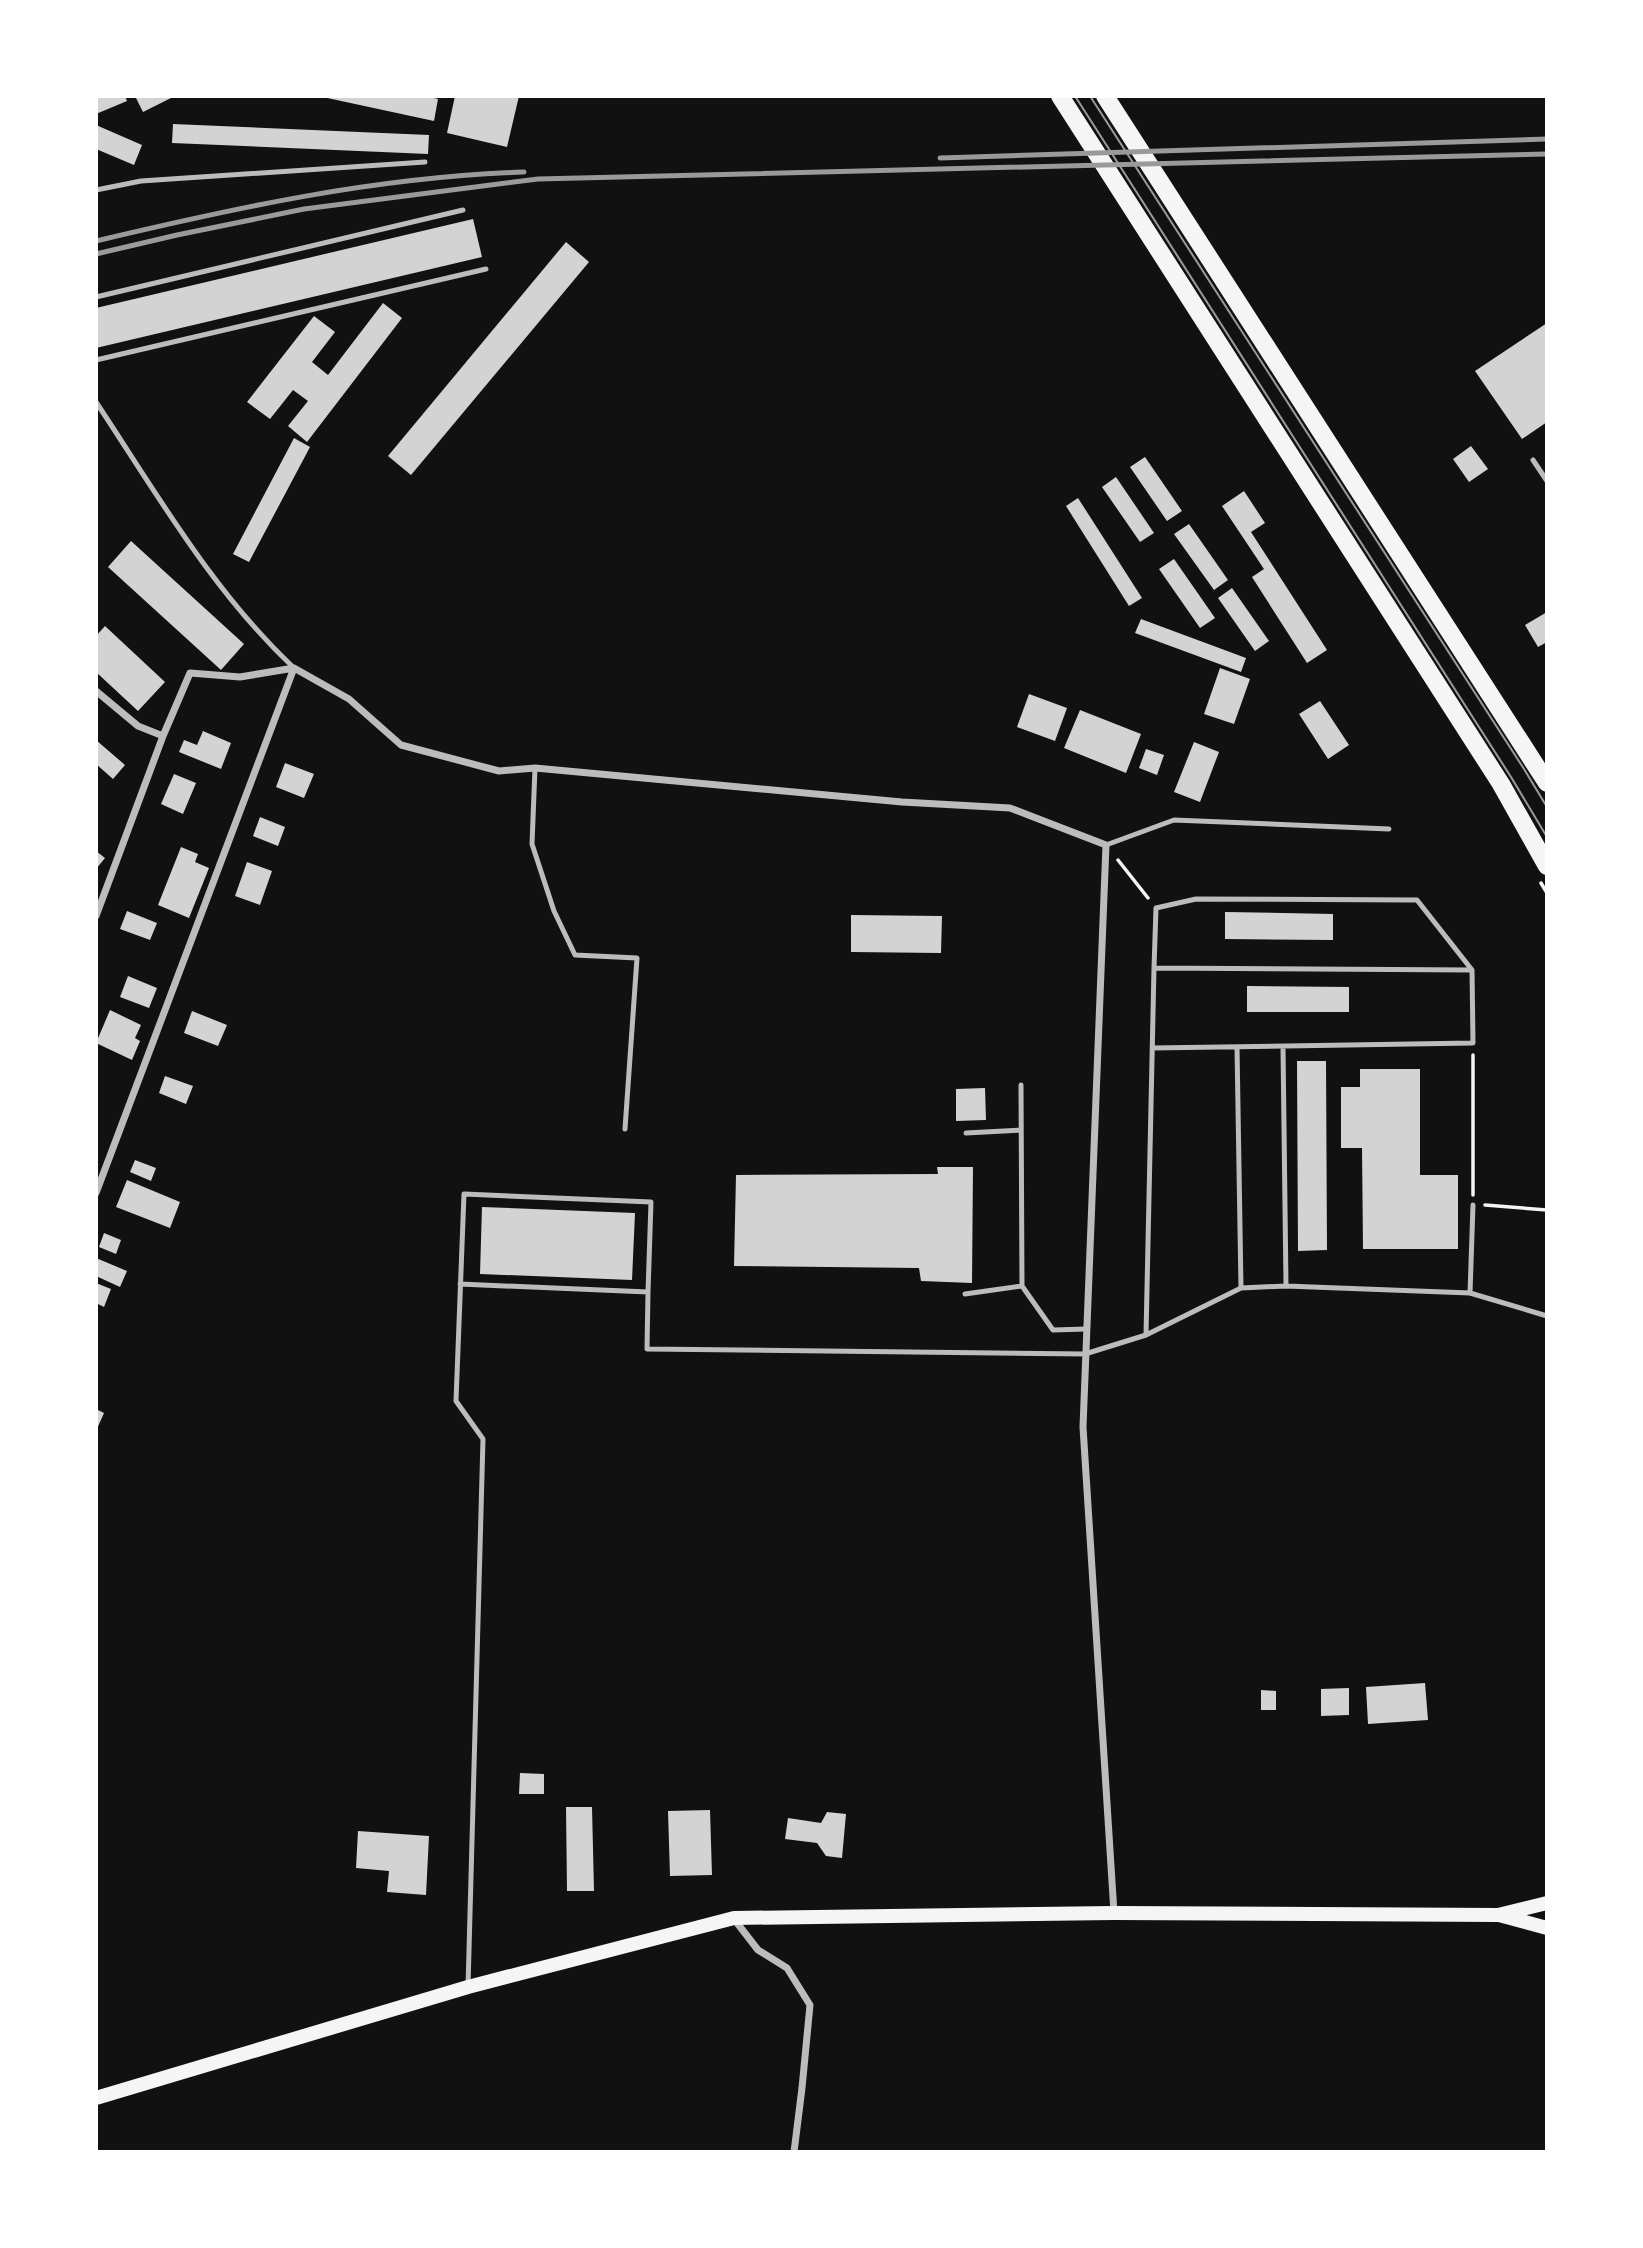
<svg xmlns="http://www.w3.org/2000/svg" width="1643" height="2248" font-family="Lato,sans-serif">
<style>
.building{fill:#d3d3d3}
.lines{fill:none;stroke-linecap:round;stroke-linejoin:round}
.path{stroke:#f5f5f5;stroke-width:3.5}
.service{stroke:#bcbcbc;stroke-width:5}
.minor{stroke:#bcbcbc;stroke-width:7}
.secondary{stroke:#f5f5f5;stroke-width:14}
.primary{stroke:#f5f5f5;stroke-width:18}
.tram{stroke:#9a9a9a;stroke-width:2}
.rail{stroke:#9a9a9a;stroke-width:5}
</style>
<rect width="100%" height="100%" fill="#111"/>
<path class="building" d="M 96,96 L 125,96 L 127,101 L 96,114 Z
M 135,96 L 175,96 L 143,112 Z
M 318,96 L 425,96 L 438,99 L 434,121 Z
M 455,96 L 519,96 L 507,147 L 447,133 Z
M 173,124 L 429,135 L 428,154 L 172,143 Z
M 96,125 L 142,145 L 134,165 L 96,149 Z
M 473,219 L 482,257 L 96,348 L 96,308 Z
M 566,242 L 589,262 L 411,475 L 388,456 Z
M 383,303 L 402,318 L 307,442 L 288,426 L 308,401 L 293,390 L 270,419 L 247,402 L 314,316 L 335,332 L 312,362 L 328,375 Z
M 1547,323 L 1547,422 L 1522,439 L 1475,371 Z
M 294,438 L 310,447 L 249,562 L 233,554 Z
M 1471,446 L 1488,469 L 1469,482 L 1453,459 Z
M 1145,457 L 1182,511 L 1167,521 L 1130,467 Z
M 1116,477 L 1154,533 L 1140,542 L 1102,487 Z
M 1244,491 L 1265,523 L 1251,532 L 1327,650 L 1307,663 L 1252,577 L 1264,569 L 1222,506 Z
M 1078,498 L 1142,598 L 1129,606 L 1066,506 Z
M 1189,524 L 1228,580 L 1214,590 L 1174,534 Z
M 131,541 L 244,644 L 221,670 L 108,567 Z
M 1174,559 L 1215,618 L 1200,628 L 1159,569 Z
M 1232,588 L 1269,641 L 1255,651 L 1218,598 Z
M 1547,612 L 1547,642 L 1538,647 L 1525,625 Z
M 1141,619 L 1246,658 L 1241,672 L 1135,633 Z
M 105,626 L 165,682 L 138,711 L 96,672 L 96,636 Z
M 1220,668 L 1250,679 L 1234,724 L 1204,714 Z
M 1029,694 L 1067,708 L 1055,741 L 1017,727 Z
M 1320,701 L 1349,745 L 1328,759 L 1299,714 Z
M 1080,710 L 1141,734 L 1126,773 L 1064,748 Z
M 203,731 L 231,743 L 221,769 L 179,752 L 184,740 L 197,745 Z
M 96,740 L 125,765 L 113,779 L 96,764 Z
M 1194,742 L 1219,752 L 1200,802 L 1174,792 Z
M 1146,749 L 1164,755 L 1157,775 L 1139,768 Z
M 285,763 L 314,774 L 304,798 L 276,787 Z
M 174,774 L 196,783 L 183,814 L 161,804 Z
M 260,817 L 285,827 L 278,846 L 253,836 Z
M 181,847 L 198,854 L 195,862 L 209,868 L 189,918 L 158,905 Z
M 96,851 L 105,858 L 96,869 Z
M 247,862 L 272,871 L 260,905 L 235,896 Z
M 127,911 L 157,923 L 150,940 L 120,929 Z
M 1225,912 L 1333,914 L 1333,940 L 1225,939 Z
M 851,915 L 942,916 L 941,953 L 851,952 Z
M 128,976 L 157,988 L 149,1008 L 120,997 Z
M 1247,986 L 1349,987 L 1349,1012 L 1247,1012 Z
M 110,1010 L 141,1025 L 135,1038 L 140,1041 L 132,1060 L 96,1043 Z
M 192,1011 L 227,1025 L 218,1046 L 184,1033 Z
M 1297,1061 L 1326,1061 L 1327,1250 L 1298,1251 Z
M 1360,1069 L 1420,1069 L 1420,1175 L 1458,1175 L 1458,1249 L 1363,1249 L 1362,1148 L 1341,1148 L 1341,1087 L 1360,1087 Z
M 165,1076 L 193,1086 L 186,1104 L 159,1093 Z
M 985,1088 L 986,1120 L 956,1121 L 956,1089 Z
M 135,1160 L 156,1168 L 151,1181 L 130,1172 Z
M 937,1167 L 973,1167 L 972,1283 L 921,1281 L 919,1268 L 734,1266 L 736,1175 L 938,1174 Z
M 127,1180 L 180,1202 L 170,1228 L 116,1207 Z
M 482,1207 L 635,1213 L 632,1280 L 480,1274 Z
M 104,1233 L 121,1240 L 116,1254 L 99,1247 Z
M 96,1258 L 127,1271 L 120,1287 L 96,1276 Z
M 96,1283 L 111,1289 L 104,1307 L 96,1303 Z
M 96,1409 L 104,1413 L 96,1431 Z
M 1425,1683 L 1428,1720 L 1368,1724 L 1366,1687 Z
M 1349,1688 L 1349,1715 L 1321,1716 L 1321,1689 Z
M 1261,1690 L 1276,1691 L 1276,1710 L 1261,1710 Z
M 520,1773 L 544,1774 L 544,1794 L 519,1794 Z
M 566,1807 L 592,1807 L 594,1891 L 567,1891 Z
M 710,1810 L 712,1875 L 670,1876 L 668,1811 Z
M 827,1812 L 846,1814 L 842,1858 L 826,1856 L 817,1843 L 785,1839 L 788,1818 L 821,1823 Z
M 358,1831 L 429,1836 L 426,1895 L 387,1892 L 389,1871 L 356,1868 Z"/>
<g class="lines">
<path class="path" d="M 1118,860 L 1148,898
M 1541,883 L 1547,893
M 1473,1195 L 1473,1055
M 1485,1205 L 1547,1210"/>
<path class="service" d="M 96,190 L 141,181 L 425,162
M 96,297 L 463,210
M 96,360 L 486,269
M 96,402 C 157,494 213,592 294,668
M 1533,460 L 1547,481
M 535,768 L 532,844 L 554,911 L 575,955 L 637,958 L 625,1129
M 1106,845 L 1174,820 L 1389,829
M 1154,968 L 1472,970
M 1237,1047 L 1241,1288
M 1283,1047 L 1286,1286
M 1021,1085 L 1022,1286 L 1053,1330 L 1086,1329
M 966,1133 L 1021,1130
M 460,1284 L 648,1292 L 647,1349 L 1085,1354 L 1146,1335 L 1241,1288 L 1286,1286 L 1470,1293 L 1547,1316
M 1470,1293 L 1473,1205
M 965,1294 L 1022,1286
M 1146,1335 L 1154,968 L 1156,908 L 1196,899 L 1417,900 L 1472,970 L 1473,1043 L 1152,1048
M 468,1987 L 483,1439 L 456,1401 L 464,1194 L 651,1202 L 648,1292"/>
<path class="minor" d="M 96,691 L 138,726 L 163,736 L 96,916
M 163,736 L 190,673 L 240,677 L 294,668 L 349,699 L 401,745 L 499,771 L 535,768 L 902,802 L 1010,808 L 1106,845 L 1083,1427 L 1114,1913
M 96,1193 L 294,668
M 734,1919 L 758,1950 L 787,1968 L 810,2005 L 802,2088 L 794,2152"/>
<path class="secondary" d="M 1499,1915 L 1547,1928
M 96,2098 L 468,1987 L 734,1918 L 1114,1913 L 1498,1915 L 1547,1903"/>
<path class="primary" d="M 1060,96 L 1501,784 L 1547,866
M 1105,96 L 1547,783"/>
<path class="tram" d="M 1075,96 L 1511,777 L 1547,837
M 1090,96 L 1524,769 L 1547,807"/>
<path class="rail" d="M 940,158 L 1547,139
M 96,241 C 239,207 377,177 524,172
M 96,254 L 177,235 L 304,209 L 538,179 L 1547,154"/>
</g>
<rect width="1643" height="2248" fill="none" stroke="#ffffff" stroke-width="196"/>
</svg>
